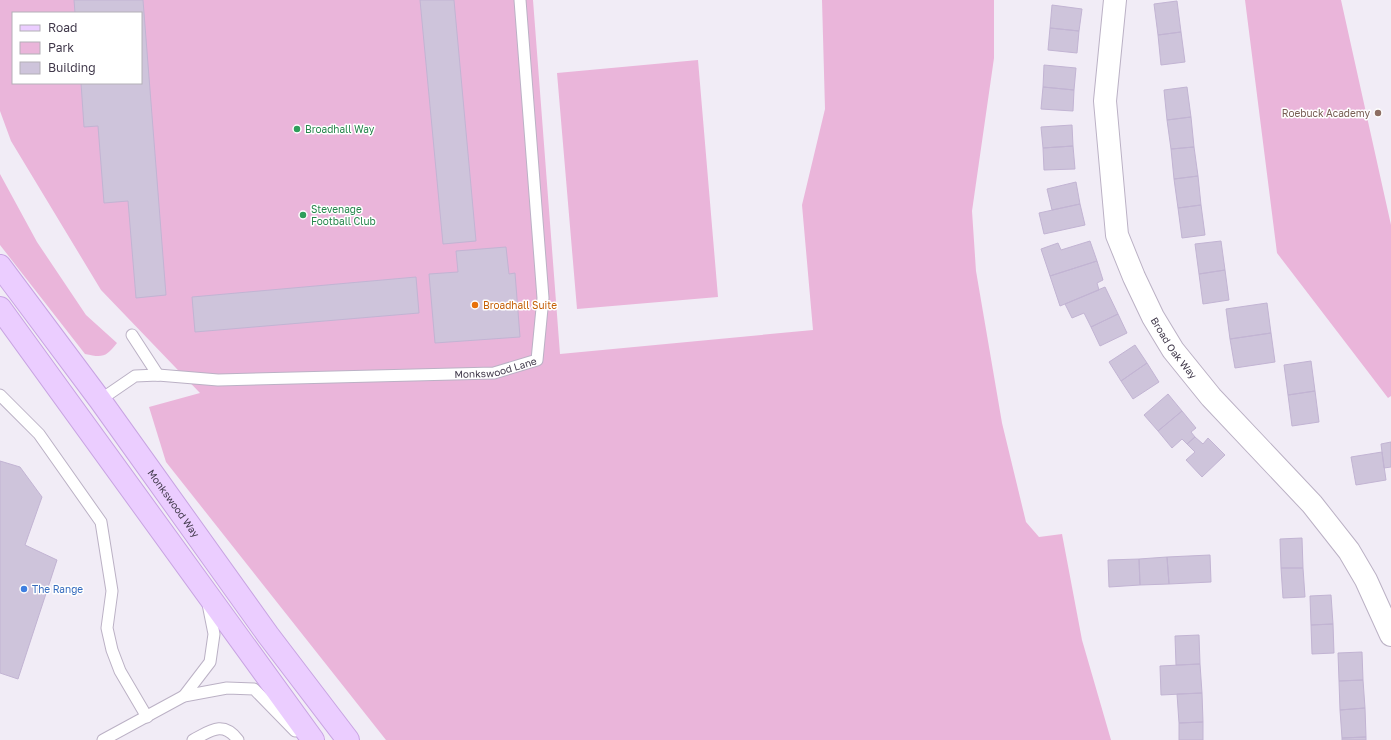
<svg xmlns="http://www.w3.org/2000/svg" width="1391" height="740" font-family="'Golos Text',sans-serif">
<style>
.green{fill:#eab5da;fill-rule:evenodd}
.building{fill:#cec4db;stroke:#c2b4d3}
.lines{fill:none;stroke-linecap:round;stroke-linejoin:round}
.service-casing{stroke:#bbb1c5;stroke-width:13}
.minor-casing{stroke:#bbb1c5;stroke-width:24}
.secondary-casing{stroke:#c8a4e2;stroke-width:24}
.service{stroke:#fff;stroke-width:11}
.minor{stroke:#fff;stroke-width:22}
.secondary{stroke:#ebcdff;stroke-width:22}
.education-dot{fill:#8d6e63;stroke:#fff;stroke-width:1.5}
.leisure-dot{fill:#2e9e5b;stroke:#fff;stroke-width:1.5}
.food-dot{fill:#e8710a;stroke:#fff;stroke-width:1.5}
.shop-dot{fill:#3f7fe0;stroke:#fff;stroke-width:1.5}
.labels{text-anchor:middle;stroke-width:3;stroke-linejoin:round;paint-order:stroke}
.education-label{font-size:10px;fill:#785e54;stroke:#fff;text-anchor:end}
.leisure-label{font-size:10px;fill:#27864d;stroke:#fff;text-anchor:start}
.food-label{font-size:10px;fill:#c56008;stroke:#fff;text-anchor:start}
.street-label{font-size:10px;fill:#41394b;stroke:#fff}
.shop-label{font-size:10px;fill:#366cbe;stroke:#fff;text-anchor:start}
</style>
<rect width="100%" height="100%" fill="#f1ecf6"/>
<path class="green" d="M 0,0 L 533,0 L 560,354 L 813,330 L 802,205 L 825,109 L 822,0 L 994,0 L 994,58 L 972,211 L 976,271 L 1002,423 L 1026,522 L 1039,537 L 1062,534 L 1082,640 L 1111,740 L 386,740 L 166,462 L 149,407 L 200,393 L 101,290 L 11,141 L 0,111 ZM 13,13 L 141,13 L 141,83 L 13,83 Z
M 1245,0 L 1341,0 L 1391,225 L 1391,396 L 1388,398 L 1277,253 Z
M 698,60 L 718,297 L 577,309 L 557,73 Z
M 0,174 L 37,242 L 86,315 L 117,343 C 106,357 103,358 85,354 L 0,245 Z"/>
<path class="building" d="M 74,0 L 143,0 L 166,295 L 136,298 L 128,201 L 104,203 L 98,126 L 84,127 L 81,83 L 141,83 L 141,13 L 75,13 Z
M 420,0 L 454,0 L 476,241 L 443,244 Z
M 1177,1 L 1181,32 L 1158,35 L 1154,4 Z
M 1052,5 L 1082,9 L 1079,31 L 1050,28 Z
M 1050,28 L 1079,31 L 1077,53 L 1048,50 Z
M 1181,32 L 1185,62 L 1161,65 L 1158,35 Z
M 1044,65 L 1076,68 L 1074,90 L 1043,87 Z
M 1043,87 L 1074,90 L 1073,111 L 1041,109 Z
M 1187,87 L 1191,117 L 1167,120 L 1164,90 Z
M 1191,117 L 1194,147 L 1171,149 L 1167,120 Z
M 1072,125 L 1073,146 L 1043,148 L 1041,127 Z
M 1073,146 L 1075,169 L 1044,170 L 1043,148 Z
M 1194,147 L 1198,176 L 1174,179 L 1171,149 Z
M 1198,176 L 1201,205 L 1178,208 L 1174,179 Z
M 1076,182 L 1080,204 L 1052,210 L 1047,189 Z
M 1080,204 L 1085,225 L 1044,234 L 1039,213 Z
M 1201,205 L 1205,235 L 1182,238 L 1178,208 Z
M 1090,241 L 1097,261 L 1050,276 L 1041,249 L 1058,243 L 1061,250 Z
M 1221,241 L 1225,270 L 1199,274 L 1195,244 Z
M 506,247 L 509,274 L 515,273 L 520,337 L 435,343 L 429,274 L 458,272 L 456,251 Z
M 1097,261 L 1103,280 L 1097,283 L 1099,290 L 1060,306 L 1050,276 Z
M 1225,270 L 1229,300 L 1203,304 L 1199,274 Z
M 416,277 L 419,313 L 195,332 L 192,297 Z
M 1105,287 L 1118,314 L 1091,327 L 1084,313 L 1072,318 L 1065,304 Z
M 1267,303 L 1271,333 L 1230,339 L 1226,309 Z
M 1118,314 L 1127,333 L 1100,346 L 1091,327 Z
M 1271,333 L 1275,362 L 1235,368 L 1230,339 Z
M 1135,345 L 1147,363 L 1121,381 L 1109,362 Z
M 1311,361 L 1315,391 L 1288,395 L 1284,365 Z
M 1147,363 L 1159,382 L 1133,399 L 1121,381 Z
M 1315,391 L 1319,422 L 1292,426 L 1288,395 Z
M 1168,394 L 1182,411 L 1158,431 L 1144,415 Z
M 1182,411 L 1196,428 L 1191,432 L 1195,437 L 1187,444 L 1182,439 L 1172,448 L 1158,431 Z
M 1195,437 L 1203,444 L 1208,438 L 1225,455 L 1202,477 L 1186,460 L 1195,452 L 1187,444 Z
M 1391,442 L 1391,467 L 1384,468 L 1381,444 Z
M 1382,452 L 1386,480 L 1356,485 L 1351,457 Z
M 0,461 L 20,467 L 42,497 L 25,545 L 57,560 L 18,679 L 0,673 Z
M 1302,538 L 1303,568 L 1281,568 L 1280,539 Z
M 1210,555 L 1211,582 L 1169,584 L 1167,557 Z
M 1167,557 L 1169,584 L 1140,585 L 1139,559 Z
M 1139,559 L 1140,585 L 1109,587 L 1108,560 Z
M 1281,568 L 1303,568 L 1305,597 L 1283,598 Z
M 1331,595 L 1333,624 L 1311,625 L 1310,596 Z
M 1333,624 L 1334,653 L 1312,654 L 1311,625 Z
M 1199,635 L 1200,664 L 1176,665 L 1175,636 Z
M 1362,652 L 1363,680 L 1339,681 L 1338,653 Z
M 1200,664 L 1202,693 L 1161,695 L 1160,666 Z
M 1363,680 L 1365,708 L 1340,710 L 1339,681 Z
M 1202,693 L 1203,722 L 1179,723 L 1177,694 Z
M 1365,708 L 1366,737 L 1342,738 L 1340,710 Z
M 1203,722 L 1203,740 L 1179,740 L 1179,723 Z
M 1366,737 L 1366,740 L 1342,740 L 1342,738 Z"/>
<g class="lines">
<g class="service-casing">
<g id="service">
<path d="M 132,335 L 158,375"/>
<path d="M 0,395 L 39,434 L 101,522 L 112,591 L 107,628 L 112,650 L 120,671 L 147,717"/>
<path id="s1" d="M 100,400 L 135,376 L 158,375 L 218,380 L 494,373 L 537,360 L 543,298 L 520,0"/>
<path d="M 184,696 L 210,662 L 214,634 L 208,604"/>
<path d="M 103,740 L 184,696 L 227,688 L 254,689 L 295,731"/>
<path d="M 193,740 C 210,731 223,720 238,740"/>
</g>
</g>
<g class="minor-casing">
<g id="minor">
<path id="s2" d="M 1115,0 L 1105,101 L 1117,235 L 1134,277 L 1153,317 L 1173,350 L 1211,397 L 1312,504 L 1349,551 L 1366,580 L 1391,635"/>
</g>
</g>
<g class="secondary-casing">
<g id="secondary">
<path id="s3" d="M 0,266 L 100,400 L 268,635 L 348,740"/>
<path d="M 0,308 L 313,740"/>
</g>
</g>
<use href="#service" class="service"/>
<use href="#minor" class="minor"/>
<use href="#secondary" class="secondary"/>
</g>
<circle class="education-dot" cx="1378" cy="113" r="4"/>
<g class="leisure-dot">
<circle cx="297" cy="129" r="4"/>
<circle cx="303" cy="215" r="4"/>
</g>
<circle class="food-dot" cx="475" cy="305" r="4"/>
<circle class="shop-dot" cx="24" cy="589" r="4"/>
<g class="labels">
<g class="education-label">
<text x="1370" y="117">Roebuck Academy</text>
</g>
<g class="leisure-label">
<text x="305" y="133">Broadhall Way</text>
<text x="311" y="213">Stevenage<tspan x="311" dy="12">Football Club</tspan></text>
</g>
<g class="food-label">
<text x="483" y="309">Broadhall Suite</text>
</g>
<g class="street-label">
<text dy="4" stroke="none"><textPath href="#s2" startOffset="363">Broad Oak Way</textPath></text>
<text dy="4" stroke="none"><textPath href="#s1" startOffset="404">Monkswood Lane</textPath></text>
<text dy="4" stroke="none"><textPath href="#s3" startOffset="294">Monkswood Way</textPath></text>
</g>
<g class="shop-label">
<text x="32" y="593">The Range</text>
</g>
</g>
<rect x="12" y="12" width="130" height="72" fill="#ffffff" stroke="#b3b0b7"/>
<rect x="20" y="25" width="20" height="6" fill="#ebcdff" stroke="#b3b0b7"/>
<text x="48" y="32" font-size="12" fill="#41394b">Road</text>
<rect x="20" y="42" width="20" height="12" fill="#eab5da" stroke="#b3b0b7"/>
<text x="48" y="52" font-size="12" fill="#41394b">Park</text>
<rect x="20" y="62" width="20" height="12" fill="#cec4db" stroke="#b3b0b7"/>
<text x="48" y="72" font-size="12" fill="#41394b">Building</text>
</svg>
